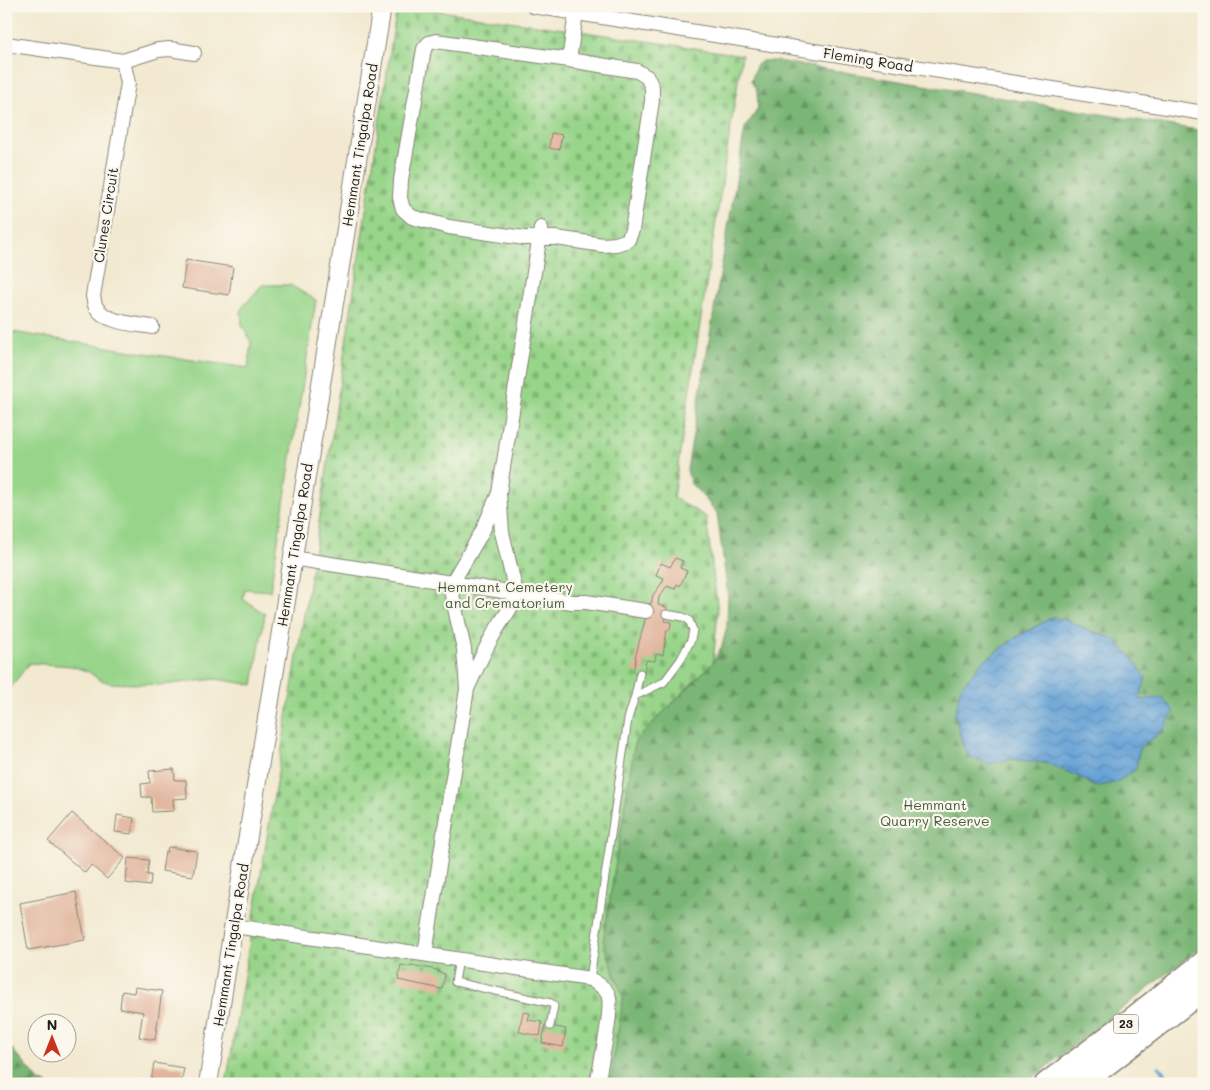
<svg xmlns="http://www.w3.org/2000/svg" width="1210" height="1090" font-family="Mali,sans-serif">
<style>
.green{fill:#98d58a;stroke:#5a7853}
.forest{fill:url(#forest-firs);stroke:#4b6949;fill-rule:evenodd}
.cemetery{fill:url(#cemetery-stones);stroke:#5a7853}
.water{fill:url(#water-waves);stroke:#405e78}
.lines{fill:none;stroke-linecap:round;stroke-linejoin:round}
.stream{stroke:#64a1d5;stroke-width:4}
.building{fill:#e1b59c}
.service-casing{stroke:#878276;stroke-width:9}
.minor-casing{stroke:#878276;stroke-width:16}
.tertiary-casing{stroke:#878276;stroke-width:20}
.primary-casing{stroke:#878276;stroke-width:25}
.service{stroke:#fff;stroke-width:7}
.minor{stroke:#fff;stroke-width:14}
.tertiary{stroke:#fff;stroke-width:18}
.primary{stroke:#fff;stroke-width:22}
.labels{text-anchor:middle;stroke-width:4.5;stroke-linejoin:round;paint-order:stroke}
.shield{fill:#fbf7ec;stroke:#5f5e5a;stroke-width:1}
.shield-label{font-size:12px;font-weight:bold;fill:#1c1c1c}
.street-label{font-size:14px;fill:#1c1c1c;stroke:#fbf7ec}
.park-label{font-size:14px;fill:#475d42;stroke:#fbf7ec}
</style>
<defs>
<pattern id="forest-firs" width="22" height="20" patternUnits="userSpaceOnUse" patternTransform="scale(1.25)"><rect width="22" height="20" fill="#7ab676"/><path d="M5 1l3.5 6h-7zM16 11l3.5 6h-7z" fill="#639360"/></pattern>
<pattern id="cemetery-stones" width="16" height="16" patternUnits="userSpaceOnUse" patternTransform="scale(1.25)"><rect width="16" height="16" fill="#98d58a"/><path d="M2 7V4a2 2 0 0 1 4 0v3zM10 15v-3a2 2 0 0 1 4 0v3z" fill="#82b676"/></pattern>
<pattern id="water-waves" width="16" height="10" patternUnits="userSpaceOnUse" patternTransform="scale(1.25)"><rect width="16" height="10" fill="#64a1d5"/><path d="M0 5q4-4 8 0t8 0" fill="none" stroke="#5282ac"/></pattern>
</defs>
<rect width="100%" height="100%" fill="#fbf7ec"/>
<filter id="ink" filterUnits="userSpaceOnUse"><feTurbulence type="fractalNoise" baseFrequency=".02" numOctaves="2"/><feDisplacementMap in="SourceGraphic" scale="10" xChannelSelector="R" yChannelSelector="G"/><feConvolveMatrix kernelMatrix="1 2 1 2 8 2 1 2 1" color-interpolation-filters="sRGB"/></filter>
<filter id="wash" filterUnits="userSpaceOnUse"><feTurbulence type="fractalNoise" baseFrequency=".0096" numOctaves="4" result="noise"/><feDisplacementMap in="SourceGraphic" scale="20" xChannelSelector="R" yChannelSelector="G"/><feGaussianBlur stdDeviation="1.12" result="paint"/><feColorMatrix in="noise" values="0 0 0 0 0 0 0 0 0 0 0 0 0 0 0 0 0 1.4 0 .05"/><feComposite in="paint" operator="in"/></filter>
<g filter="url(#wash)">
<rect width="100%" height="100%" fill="#f2e9d0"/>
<path class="green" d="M 262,285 L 290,285 L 316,300 L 270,591 L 245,589 L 243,599 L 265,614 L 253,685 L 216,679 L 162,685 L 110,683 L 98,679 L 89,672 L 72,666 L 29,663 L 6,694 L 6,331 L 151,354 L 248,368 L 251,342 L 242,325 L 241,309 Z"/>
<path class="forest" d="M 762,61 L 777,61 L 1204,131 L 1204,945 L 1025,1084 L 610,1084 L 623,998 L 603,941 L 635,741 L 713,662 L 722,646 L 727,627 L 728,595 L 717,513 L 702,495 L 691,484 L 687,470 L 745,128 L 758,109 L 757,91 L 751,81 L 756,66 ZM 1053,617 L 1114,639 L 1139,700 L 1163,731 L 1139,748 L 1136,769 L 1095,787 L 1082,778 L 1047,763 L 1010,759 L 971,758 L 963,746 L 955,714 L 981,663 L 1017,637 Z
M 6,1042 L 40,1082 L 48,1084 L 6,1084 Z"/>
<path class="cemetery" d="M 397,6 L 406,6 L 742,55 L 673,497 L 706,517 L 718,612 L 713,662 L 635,741 L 603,941 L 623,998 L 610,1084 L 226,1084 L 313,561 Z"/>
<path class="water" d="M 1053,617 L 1068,621 L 1093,632 L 1114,639 L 1133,659 L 1146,678 L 1139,700 L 1163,698 L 1174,711 L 1163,731 L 1139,748 L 1136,769 L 1117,782 L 1095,787 L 1082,778 L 1047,763 L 1010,759 L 991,764 L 971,758 L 963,746 L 955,714 L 961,687 L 981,663 L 1017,637 Z"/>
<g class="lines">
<path class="stream" d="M 1159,1067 L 1173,1084"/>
</g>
<g id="blocks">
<path class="building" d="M 551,133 L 562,135 L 559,150 L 549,148 Z
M 186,260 L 233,267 L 229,295 L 182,288 Z
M 675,558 L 683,561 L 680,568 L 687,571 L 680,586 L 677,584 L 675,589 L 667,586 L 659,597 L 658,605 L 667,607 L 665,621 L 671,622 L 670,630 L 667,630 L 663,655 L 656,654 L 655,661 L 646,660 L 644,674 L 633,672 L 636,658 L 635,658 L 646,616 L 647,604 L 651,604 L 653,595 L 662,583 L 664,578 L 656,575 L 661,563 L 670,567 Z
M 174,769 L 175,780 L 186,780 L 187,798 L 173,799 L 174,811 L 152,812 L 151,797 L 142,797 L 141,784 L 150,783 L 149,771 Z
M 72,813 L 125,858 L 107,879 L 91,865 L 85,873 L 48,841 Z
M 117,815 L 134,818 L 132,834 L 115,832 Z
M 168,847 L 197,851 L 193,876 L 162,871 L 165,852 L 167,852 Z
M 128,858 L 149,860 L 147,875 L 151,875 L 150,886 L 126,883 Z
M 76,892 L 85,940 L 28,950 L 20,903 Z
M 401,965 L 410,967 L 410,965 L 438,970 L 438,972 L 445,974 L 442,989 L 398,980 Z
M 135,987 L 162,991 L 155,1040 L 139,1037 L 143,1012 L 120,1008 L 122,991 L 134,993 Z
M 523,1012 L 530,1013 L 528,1020 L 542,1022 L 540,1036 L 519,1032 Z
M 545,1025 L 566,1029 L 563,1047 L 542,1043 Z
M 154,1063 L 184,1068 L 181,1084 L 169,1082 L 169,1084 L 157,1084 L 158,1082 L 151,1081 Z"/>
</g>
</g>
<g filter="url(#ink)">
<use href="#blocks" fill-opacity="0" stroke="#878276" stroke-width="1"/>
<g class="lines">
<g class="service-casing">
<path id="service" d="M 640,673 L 635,696 L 664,682 L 681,659 L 691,640 L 693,630 L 689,620 L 683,617 L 666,614
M 459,959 L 455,982 L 551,1003 L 554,1006 L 550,1026
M 590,979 L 628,719 L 635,696"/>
</g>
<g class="minor-casing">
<path id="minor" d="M 533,6 L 1204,113
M 6,44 L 123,61 L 158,50 L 170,49 L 194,53
M 569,60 L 637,71 L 647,77 L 652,87 L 652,101 L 632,230 L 628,240 L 616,244 L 603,245 L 556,238 L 524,238 L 449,227 L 412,217 L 403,209 L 400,198 L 401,180 L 424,49 L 429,43 L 436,41 L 569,60 L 576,13
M 123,61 L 128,83 L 93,296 C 94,299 94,304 96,307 C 105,323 136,324 152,327
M 499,493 L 502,532 L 516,593 C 513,608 502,619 495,632 C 484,650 476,670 467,689 L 464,649 L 451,590 L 452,583 L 483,530 L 499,493 L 541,228
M 292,558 L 572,602 L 586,602 L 646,611
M 234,926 L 590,979 C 596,983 604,986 608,994 C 614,1008 600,1066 597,1084
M 425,954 L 467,689"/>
</g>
<g class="tertiary-casing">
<path id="tertiary" d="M 208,1084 L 382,6"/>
</g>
<g class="primary-casing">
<path id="primary" d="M 1046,1084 L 1132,1019 L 1204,962
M 1081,1084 L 1204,989"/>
</g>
<use href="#service" class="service"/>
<use href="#minor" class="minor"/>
<use href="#tertiary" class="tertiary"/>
<use href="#primary" class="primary"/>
</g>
</g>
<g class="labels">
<rect class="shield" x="1113.5" y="1014.5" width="25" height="19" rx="4"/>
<g class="shield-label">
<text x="1126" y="1028">23</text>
</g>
<g class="street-label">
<text transform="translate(868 60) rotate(9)" y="5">Fleming Road</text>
<text transform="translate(360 145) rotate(-81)" y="5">Hemmant Tingalpa Road</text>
<text transform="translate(106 215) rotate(-81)" y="5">Clunes Circuit</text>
<text transform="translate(295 545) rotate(-81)" y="5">Hemmant Tingalpa Road</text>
<text transform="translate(231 945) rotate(-81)" y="5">Hemmant Tingalpa Road</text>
</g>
<g class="park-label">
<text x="505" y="592">Hemmant Cemetery<tspan x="505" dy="16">and Crematorium</tspan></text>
<text x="935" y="810">Hemmant<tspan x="935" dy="16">Quarry Reserve</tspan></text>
</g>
</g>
<rect width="1210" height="1090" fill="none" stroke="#fbf7ec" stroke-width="25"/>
<g transform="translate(52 1038)"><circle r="24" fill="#fbf7ec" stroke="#a29f99"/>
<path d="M0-4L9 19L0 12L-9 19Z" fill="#c8321e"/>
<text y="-8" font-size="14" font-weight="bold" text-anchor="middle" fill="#1c1c1c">N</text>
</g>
</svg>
